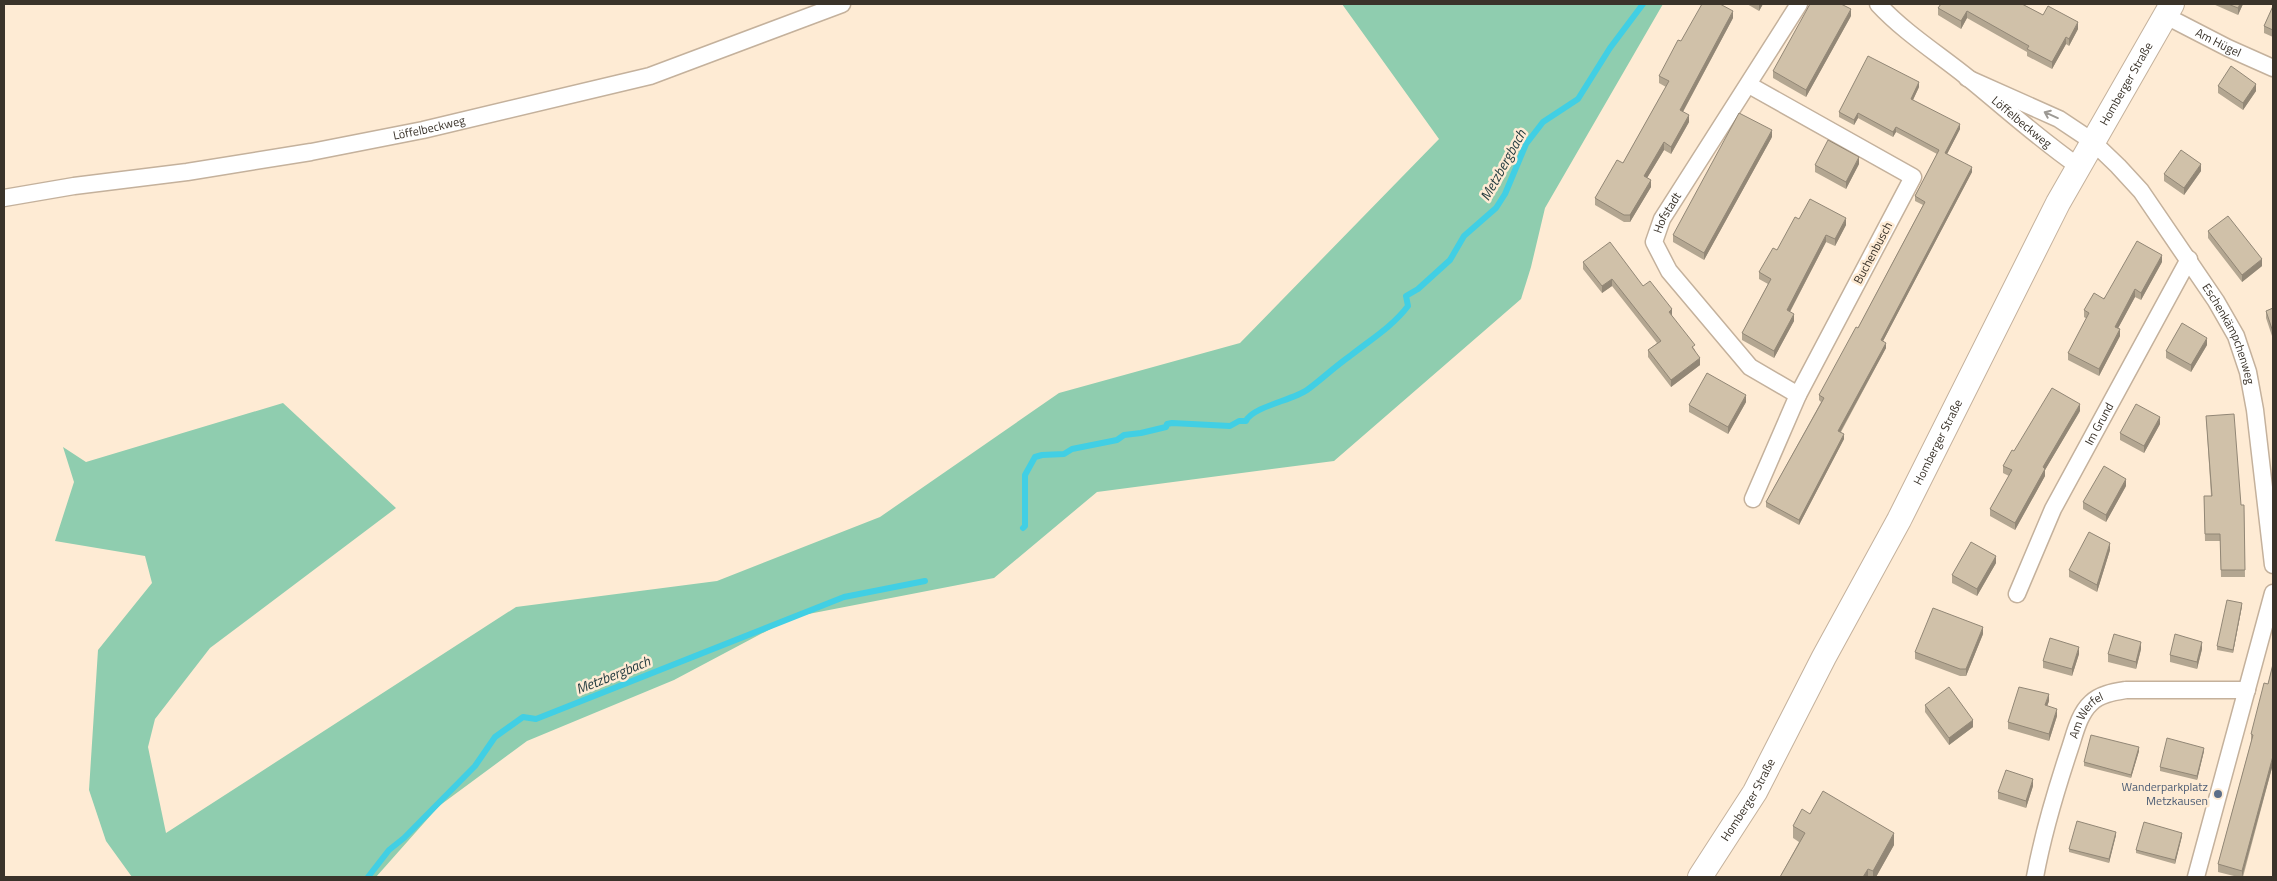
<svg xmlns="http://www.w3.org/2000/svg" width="2277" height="881" font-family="'Titillium Web',sans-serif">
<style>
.green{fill:#8fcdaf}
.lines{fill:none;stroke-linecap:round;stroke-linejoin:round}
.stream{stroke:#41cfe4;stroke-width:6}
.minor-casing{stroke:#c4b19c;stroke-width:19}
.secondary-casing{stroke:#c4b19c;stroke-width:26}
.minor{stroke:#fff;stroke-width:16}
.secondary{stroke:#fff;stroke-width:24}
.wall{fill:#b3a691}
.shaded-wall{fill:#928776}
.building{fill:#d0c1a9;stroke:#928776}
.oneway{stroke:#9c9994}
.service-dot{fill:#5c6f8a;stroke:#feebd4;stroke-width:2}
.labels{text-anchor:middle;stroke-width:5;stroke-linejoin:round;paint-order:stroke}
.street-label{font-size:12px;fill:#3a332a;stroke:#feebd4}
.service-label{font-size:12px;fill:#4e5e75;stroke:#feebd4;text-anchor:end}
.water-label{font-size:14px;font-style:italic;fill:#243c40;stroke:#feebd4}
</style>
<rect width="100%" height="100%" fill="#feebd4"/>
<path class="green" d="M 1342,4 L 1663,4 L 1545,208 L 1531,267 L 1521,299 L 1334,461 L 1097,492 L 994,578 L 793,617 L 674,680 L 527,741 L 439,806 L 376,877 L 132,877 L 106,841 L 89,790 L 98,650 L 152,583 L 145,556 L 55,541 L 74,482 L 63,447 L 86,462 L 283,403 L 396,508 L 210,648 L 155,719 L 148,747 L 166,833 L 516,607 L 717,581 L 880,517 L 1059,393 L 1240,343 L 1439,139 Z"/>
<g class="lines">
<path class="stream" d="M 1023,528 L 1025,526 L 1025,475 L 1035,457 L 1042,455 L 1064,454 L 1072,449 L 1117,440 L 1124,435 L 1141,433 L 1166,427 L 1167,424 L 1172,423 L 1230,426 L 1239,421 L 1246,421 C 1252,407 1293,400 1307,390 C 1321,380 1333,368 1350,356 C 1370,340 1392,327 1408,306 L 1406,296 L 1418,289 L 1450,260 L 1464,236 L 1496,208 L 1505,194 L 1526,144 L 1543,122 L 1578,99 L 1610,48 L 1643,4
M 368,877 L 389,850 L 404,838 L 475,766 L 495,737 L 523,717 L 536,719 L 844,597 L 925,581"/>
<g class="minor-casing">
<g id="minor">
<path id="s1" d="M 1878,4 C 1904,32 1937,53 1967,77 C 2004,107 2039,139 2078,166"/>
<path id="s2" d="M 2164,15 L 2228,48 L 2273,68"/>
<path id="s3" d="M 1967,78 L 2059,119 L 2092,141 L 2118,166 L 2141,191 L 2216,301 L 2236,336 L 2248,372 L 2255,410 L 2273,565"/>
<path d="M 1749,85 L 1913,177 L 1798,395 L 1753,499"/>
<path id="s4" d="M 4,198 L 74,186 L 187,172 L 311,152 L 423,130 L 650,76 L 842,4"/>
<path id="s5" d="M 1798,395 L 1750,367 L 1669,271 L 1654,242 L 1662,219 L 1799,4"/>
<path id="s6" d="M 2017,594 L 2053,509 L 2189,259"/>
<path id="s7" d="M 2035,877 C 2043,833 2056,790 2070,748 C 2075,733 2079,714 2091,703 C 2100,694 2114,692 2126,690 L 2247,690"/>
<path d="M 2196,877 L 2273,593"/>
</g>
</g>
<g class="secondary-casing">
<g id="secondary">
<path id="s8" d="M 1700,877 L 1755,792 L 1824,657 L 1899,520 L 2058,203 L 2172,4"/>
</g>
</g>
<use href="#minor" class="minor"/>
<use href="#secondary" class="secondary"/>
</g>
<path class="wall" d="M 1747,4 L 1763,4 L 1759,11 Z
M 1937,4 L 2022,4 L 2043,15 L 2078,29 L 2069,46 L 2066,44 L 2052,69 L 2027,56 L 2027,52 L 1967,18 L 1961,29 L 1938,15 L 1938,8 L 1940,5 Z
M 2213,4 L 2243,4 L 2238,15 Z
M 2273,6 L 2273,37 L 2264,33 L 2264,26 Z
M 1851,16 L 1806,97 L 1773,78 L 1773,71 Z
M 1733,18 L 1683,112 L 1689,122 L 1671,154 L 1664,150 L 1647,178 L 1651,187 L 1630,222 L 1624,222 L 1595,205 L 1595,198 L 1623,163 L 1666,87 L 1659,83 L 1659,76 L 1681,41 Z
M 2218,86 L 2256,91 L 2243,110 L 2218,93 Z
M 1919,87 L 1913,100 L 1960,129 L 1947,154 L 1972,172 L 1883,341 L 1886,348 L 1841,432 L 1844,439 L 1799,525 L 1766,507 L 1766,502 L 1821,402 L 1819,400 L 1819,395 L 1858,328 L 1923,205 L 1915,201 L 1915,196 L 1937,154 L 1896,132 L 1893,137 L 1858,118 L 1854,125 L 1839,117 L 1839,112 Z
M 1772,137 L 1704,260 L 1673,242 L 1673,235 Z
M 1859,164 L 1846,189 L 1815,172 L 1815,165 Z
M 2201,171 L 2184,195 L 2164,181 L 2164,174 Z
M 1799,219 L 1846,225 L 1835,246 L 1826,242 L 1790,312 L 1794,321 L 1774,358 L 1742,340 L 1742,333 L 1768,284 L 1759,279 L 1759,272 L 1777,250 Z
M 2208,231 L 2262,266 L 2242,282 L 2208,238 Z
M 1583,262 L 1643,286 L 1672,316 L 1695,350 L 1700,365 L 1671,387 L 1648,357 L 1648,350 L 1657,343 L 1612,286 L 1602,293 L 1583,269 Z
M 2162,262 L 2141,300 L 2135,297 L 2118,328 L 2120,336 L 2099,376 L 2068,360 L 2068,353 L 2087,319 L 2084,317 L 2084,310 Z
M 2273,308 L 2273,339 L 2266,318 L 2266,311 Z
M 2207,345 L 2191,372 L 2166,358 L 2166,351 Z
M 1746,402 L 1728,434 L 1689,412 L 1689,405 Z
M 2080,411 L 2045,470 L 2045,476 L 2015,530 L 1990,516 L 1990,509 L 2009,476 L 2003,473 L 2003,466 L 2014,451 Z
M 2206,416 L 2241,505 L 2244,505 L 2245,577 L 2221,577 L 2220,541 L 2205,541 L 2204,496 L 2211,496 Z
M 2160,424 L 2144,453 L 2120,440 L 2120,433 Z
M 2126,486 L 2106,522 L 2083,509 L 2083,502 Z
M 2110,550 L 2097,592 L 2069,577 L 2069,570 Z
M 1996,563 L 1977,596 L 1952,583 L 1952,575 Z
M 2242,606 L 2233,653 L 2217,650 L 2217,646 Z
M 1983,634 L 1966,676 L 1960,676 L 1915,659 L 1915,652 Z
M 2141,649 L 2136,669 L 2108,662 L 2108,654 Z
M 2202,649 L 2197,669 L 2170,662 L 2170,655 Z
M 2079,654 L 2072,676 L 2043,668 L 2043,661 Z
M 2273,664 L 2273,764 L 2243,877 L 2238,877 L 2218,872 L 2218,864 L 2251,742 L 2251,734 L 2268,684 Z
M 2049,701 L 2047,706 L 2057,716 L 2049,741 L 2008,729 L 2008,722 Z
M 1925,705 L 1973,727 L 1949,745 L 1925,712 Z
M 2139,751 L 2131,778 L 2084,766 L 2084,762 Z
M 2204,751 L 2197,780 L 2160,771 L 2160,767 Z
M 2033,786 L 2026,808 L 1998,799 L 1998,792 Z
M 1810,814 L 1894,845 L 1876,877 L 1780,877 L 1799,842 L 1793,838 L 1793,826 Z
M 2116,835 L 2109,863 L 2069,852 L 2069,849 Z
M 2182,836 L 2175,864 L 2136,853 L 2136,850 Z"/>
<path class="shaded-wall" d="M 1759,4 L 1763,4 L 1759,11 Z
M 2240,4 L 2243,4 L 2238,15 L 2238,8 Z
M 1851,9 L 1851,16 L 1806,97 L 1806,90 Z
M 1733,11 L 1733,18 L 1680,117 L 1680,110 Z
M 1967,11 L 1967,18 L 1961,29 L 1961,21 Z
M 2078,22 L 2078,29 L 2069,46 L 2069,39 Z
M 2066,37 L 2066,44 L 2052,69 L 2052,62 Z
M 1919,82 L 1919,87 L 1911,104 L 1911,99 Z
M 2256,84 L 2256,91 L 2243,110 L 2243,103 Z
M 1858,113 L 1858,118 L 1854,125 L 1854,120 Z
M 1689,115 L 1689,122 L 1671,154 L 1671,147 Z
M 1960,124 L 1960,129 L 1945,158 L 1945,153 Z
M 1896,127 L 1896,132 L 1893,137 L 1893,132 Z
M 1772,130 L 1772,137 L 1704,260 L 1704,253 Z
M 1664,142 L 1664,150 L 1644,183 L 1644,176 Z
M 1859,157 L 1859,164 L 1846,189 L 1846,182 Z
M 2201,164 L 2201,171 L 2184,195 L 2184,188 Z
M 1972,167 L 1972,172 L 1881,345 L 1881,340 Z
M 1651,180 L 1651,187 L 1630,222 L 1630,215 Z
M 1846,218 L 1846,225 L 1835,246 L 1835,239 Z
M 1826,235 L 1826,242 L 1787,317 L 1787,310 Z
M 2162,255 L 2162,262 L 2141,300 L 2141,293 Z
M 2262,259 L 2262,266 L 2242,282 L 2242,275 Z
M 1612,279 L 1612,286 L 1602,293 L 1602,286 Z
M 2135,289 L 2135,297 L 2115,334 L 2115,327 Z
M 1672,309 L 1672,316 L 1669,312 Z
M 1794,314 L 1794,321 L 1774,358 L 1774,351 Z
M 2120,329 L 2120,336 L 2099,376 L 2099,369 Z
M 2207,338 L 2207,345 L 2191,372 L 2191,365 Z
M 1886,343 L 1886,348 L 1838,436 L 1838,431 Z
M 1700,358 L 1700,365 L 1671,387 L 1671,380 Z
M 1746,395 L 1746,402 L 1728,434 L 1728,427 Z
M 2080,404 L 2080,411 L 2045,470 L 2045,476 L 2015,530 L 2015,523 L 2043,467 Z
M 2160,417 L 2160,424 L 2144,453 L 2144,446 Z
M 1844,434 L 1844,439 L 1799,525 L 1799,520 Z
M 2126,479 L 2126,486 L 2106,522 L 2106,515 Z
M 2110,543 L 2110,550 L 2097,592 L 2097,585 Z
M 1996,556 L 1996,563 L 1977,596 L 1977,589 Z
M 2242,603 L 2242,606 L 2233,653 L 2233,650 Z
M 1983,627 L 1983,634 L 1966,676 L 1966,669 Z
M 2141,642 L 2141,649 L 2136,669 L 2136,662 Z
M 2202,642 L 2202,649 L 2197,669 L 2197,662 Z
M 2079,647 L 2079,654 L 2072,676 L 2072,669 Z
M 2049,694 L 2049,701 L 2045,712 L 2045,705 Z
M 2057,709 L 2057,716 L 2049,741 L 2049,734 Z
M 1973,720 L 1973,727 L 1949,745 L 1949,738 Z
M 2139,747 L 2139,751 L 2131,778 L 2131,775 Z
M 2204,748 L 2204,751 L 2197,780 L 2197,776 Z
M 2273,756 L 2273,764 L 2242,877 L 2242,871 Z
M 2033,779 L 2033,786 L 2026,808 L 2026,801 Z
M 2116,832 L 2116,835 L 2109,863 L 2109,859 Z
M 1894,833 L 1894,845 L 1876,877 L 1873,877 L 1873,871 Z
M 2182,833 L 2182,836 L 2175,864 L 2175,860 Z
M 1868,869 L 1868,877 L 1863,877 Z"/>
<path class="building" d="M 1702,4 L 1720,4 L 1733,11 L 1680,110 L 1689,115 L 1671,147 L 1664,142 L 1644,176 L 1651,180 L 1630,215 L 1624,215 L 1595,198 L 1617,160 L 1623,163 L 1669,81 L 1659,76 L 1678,40 L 1681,41 Z
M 1810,4 L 1841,4 L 1851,9 L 1806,90 L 1773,71 Z
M 1941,4 L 2022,4 L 2043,15 L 2048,6 L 2078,22 L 2069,39 L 2066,37 L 2052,62 L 2027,49 L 2029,46 L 1967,11 L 1961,21 L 1938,8 Z
M 2228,4 L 2240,4 L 2238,8 Z
M 2273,6 L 2273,30 L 2264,26 Z
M 1868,56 L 1919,82 L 1911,99 L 1960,124 L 1945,153 L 1972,167 L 1881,340 L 1886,343 L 1838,431 L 1844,434 L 1799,520 L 1766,502 L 1824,398 L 1819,395 L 1856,327 L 1858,328 L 1925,202 L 1915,196 L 1939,150 L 1896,127 L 1893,132 L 1858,113 L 1854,120 L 1839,112 Z
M 2231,66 L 2256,84 L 2243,103 L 2218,86 Z
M 1739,113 L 1772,130 L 1704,253 L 1673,235 Z
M 1828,140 L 1859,157 L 1846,182 L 1815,165 Z
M 2181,150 L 2201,164 L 2184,188 L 2164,174 Z
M 1810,199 L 1846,218 L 1835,239 L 1826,235 L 1787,310 L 1794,314 L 1774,351 L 1742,333 L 1771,279 L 1759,272 L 1773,248 L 1777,250 L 1795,217 L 1799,219 Z
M 2228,216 L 2262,259 L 2242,275 L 2208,231 Z
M 2137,241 L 2162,255 L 2141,293 L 2135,289 L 2115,327 L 2120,329 L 2099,369 L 2068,353 L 2089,313 L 2084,310 L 2094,293 L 2104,299 Z
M 1610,242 L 1643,286 L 1650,281 L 1672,309 L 1669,312 L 1695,345 L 1692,347 L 1700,358 L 1671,380 L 1648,350 L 1661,341 L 1612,279 L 1602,286 L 1583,262 Z
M 2273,308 L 2273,332 L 2266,311 Z
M 2182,323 L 2207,338 L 2191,365 L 2166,351 Z
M 1707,373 L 1746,395 L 1728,427 L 1689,405 Z
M 2052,388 L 2080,404 L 2043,467 L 2045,469 L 2015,523 L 1990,509 L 2012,470 L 2003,466 L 2012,450 L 2014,451 Z
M 2136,404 L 2160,417 L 2144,446 L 2120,433 Z
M 2234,414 L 2241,505 L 2244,505 L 2245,570 L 2221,570 L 2220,534 L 2205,534 L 2204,496 L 2212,496 L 2206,416 Z
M 2104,466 L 2126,479 L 2106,515 L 2083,502 Z
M 2089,532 L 2110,543 L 2097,585 L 2069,570 Z
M 1971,542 L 1996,556 L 1977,589 L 1952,575 Z
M 2227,600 L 2242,603 L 2233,650 L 2217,646 Z
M 1933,608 L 1983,627 L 1966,669 L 1960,669 L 1915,652 Z
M 2114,634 L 2141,642 L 2136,662 L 2108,654 Z
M 2175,634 L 2202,642 L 2197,662 L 2170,655 Z
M 2050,638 L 2079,647 L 2072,669 L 2043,661 Z
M 2273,664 L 2273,756 L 2242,871 L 2218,864 L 2253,735 L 2251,734 L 2264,683 L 2268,684 Z
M 1949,687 L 1973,720 L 1949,738 L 1925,705 Z
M 2019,687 L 2049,694 L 2045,705 L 2057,709 L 2049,734 L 2008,722 Z
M 2091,735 L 2139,747 L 2131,775 L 2084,762 Z
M 2167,738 L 2204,748 L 2197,776 L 2160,767 Z
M 2006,770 L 2033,779 L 2026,801 L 1998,792 Z
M 1823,791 L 1894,833 L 1873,871 L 1868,869 L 1863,877 L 1780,877 L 1805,833 L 1793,826 L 1802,809 L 1810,814 Z
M 2077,821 L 2116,832 L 2109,859 L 2069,849 Z
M 2144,822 L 2182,833 L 2175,860 L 2136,850 Z"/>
<defs><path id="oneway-shaft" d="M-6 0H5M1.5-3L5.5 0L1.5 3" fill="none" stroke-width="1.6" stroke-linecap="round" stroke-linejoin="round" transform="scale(1.25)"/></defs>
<use class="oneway" href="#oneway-shaft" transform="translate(2051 115) rotate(-156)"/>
<circle class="service-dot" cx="2218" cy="794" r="5"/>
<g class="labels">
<g class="street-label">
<text dy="4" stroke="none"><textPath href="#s2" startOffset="61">Am Hügel</textPath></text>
<text dy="4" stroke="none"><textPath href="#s8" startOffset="901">Homberger Straße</textPath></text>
<text dy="4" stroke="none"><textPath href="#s1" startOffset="186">Löffelbeckweg</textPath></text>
<text dy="4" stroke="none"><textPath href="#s4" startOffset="431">Löffelbeckweg</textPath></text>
<text dy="4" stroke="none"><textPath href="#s5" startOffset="246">Hofstadt</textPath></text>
<text transform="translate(1873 253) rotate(-62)" y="4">Buchenbusch</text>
<text dy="4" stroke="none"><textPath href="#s3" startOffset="379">Eschenkämpchenweg</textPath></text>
<text dy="4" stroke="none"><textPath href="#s6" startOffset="189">Im Grund</textPath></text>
<text dy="4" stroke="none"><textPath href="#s8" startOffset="496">Homberger Straße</textPath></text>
<text dy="4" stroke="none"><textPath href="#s7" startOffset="171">Am Werfel</textPath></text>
<text dy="4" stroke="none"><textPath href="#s8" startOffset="91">Homberger Straße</textPath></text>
</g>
<g class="service-label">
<text x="2208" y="791">Wanderparkplatz<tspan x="2208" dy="14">Metzkausen</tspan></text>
</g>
<g class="water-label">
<text transform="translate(1503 165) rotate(-61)" y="5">Metzbergbach</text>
<text transform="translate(613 675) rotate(-22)" y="5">Metzbergbach</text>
</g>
</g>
<rect width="2277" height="881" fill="none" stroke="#3a332a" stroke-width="10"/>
</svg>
